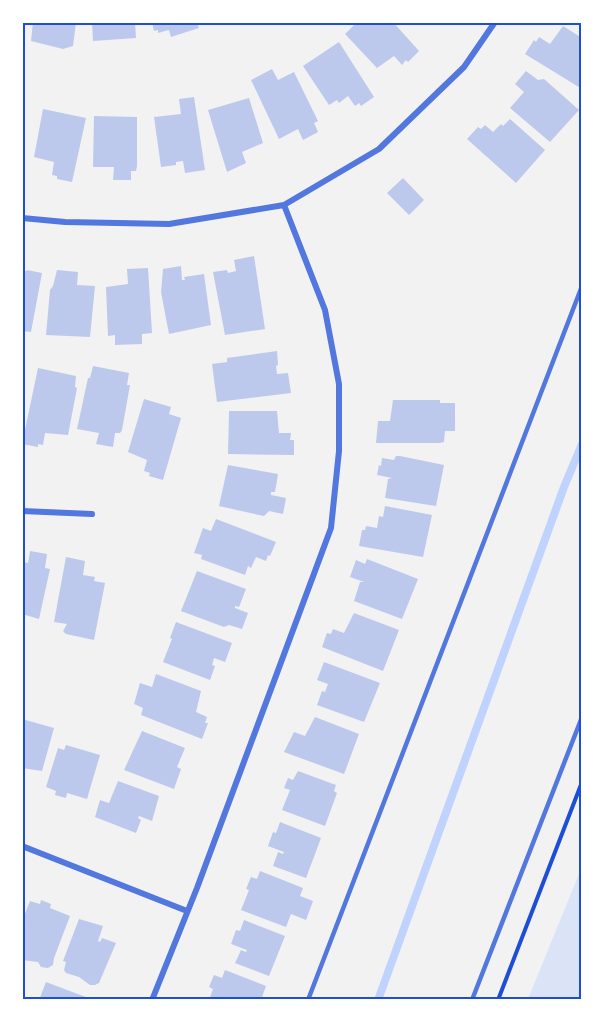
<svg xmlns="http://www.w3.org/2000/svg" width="604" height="1022" font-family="'PT Sans',sans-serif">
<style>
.green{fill:#dbe4f7}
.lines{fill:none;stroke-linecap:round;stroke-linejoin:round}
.stream{stroke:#bfd3fe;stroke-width:8}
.building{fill:#bdc9ec}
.path{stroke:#1d4ed8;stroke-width:4}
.service{stroke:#5277de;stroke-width:4.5}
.minor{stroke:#5277de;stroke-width:6}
.neatline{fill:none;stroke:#1d4ed8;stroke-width:2}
</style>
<rect width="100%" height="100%" fill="#f2f2f2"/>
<path class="green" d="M 581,869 L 581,999 L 528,999 Z"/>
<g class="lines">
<path class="stream" d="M 378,1000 L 564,487 L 582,444"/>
</g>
<path class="building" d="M 33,22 L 76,22 L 73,46 L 63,49 L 31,41 Z
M 92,22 L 135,22 L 136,38 L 93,41 Z
M 152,22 L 197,22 L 199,28 L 171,37 L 169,30 L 158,33 L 158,30 L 154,31 Z
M 357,22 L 393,22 L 419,51 L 408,62 L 406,60 L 402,65 L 394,56 L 377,68 L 345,34 Z
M 563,26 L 582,38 L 582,89 L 525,54 L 534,40 L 536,42 L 539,37 L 550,44 Z
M 339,42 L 374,97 L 361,106 L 359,103 L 355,106 L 348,96 L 339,103 L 337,100 L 329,105 L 303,66 Z
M 272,69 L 278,80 L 294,72 L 316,117 L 318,121 L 314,123 L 318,132 L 303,140 L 298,129 L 279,139 L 251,80 Z
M 526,71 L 538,80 L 544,79 L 579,110 L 550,142 L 510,108 L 524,92 L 515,84 Z
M 194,97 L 205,170 L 185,173 L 183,161 L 176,162 L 176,165 L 161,167 L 154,117 L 181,114 L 179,99 Z
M 249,98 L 263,143 L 242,152 L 246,163 L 227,172 L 208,110 Z
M 43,109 L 86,118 L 72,182 L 57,179 L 57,176 L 52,175 L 54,162 L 34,157 Z
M 94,116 L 137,117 L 137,166 L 136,171 L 131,171 L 131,180 L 113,180 L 114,167 L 93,167 Z
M 510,119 L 545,150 L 516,183 L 467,139 L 478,127 L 481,129 L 485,125 L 493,132 L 501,124 L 503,126 Z
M 403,178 L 424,200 L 409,215 L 387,193 Z
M 254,256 L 265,329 L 225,335 L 213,272 L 227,270 L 228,273 L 236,271 L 234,260 Z
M 181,266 L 182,280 L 185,280 L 184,277 L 204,274 L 211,325 L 169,334 L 161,292 L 163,269 Z
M 148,268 L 152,333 L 142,334 L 142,344 L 115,345 L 115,335 L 108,336 L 106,287 L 128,284 L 127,269 Z
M 27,270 L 42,273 L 31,332 L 22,331 L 22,271 L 27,271 Z
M 57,270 L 78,272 L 77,285 L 95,286 L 90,337 L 46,335 L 50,290 L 53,286 Z
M 277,351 L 278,365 L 276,366 L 277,374 L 288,373 L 291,393 L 217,402 L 212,364 L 227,362 L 227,358 Z
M 93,366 L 129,373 L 127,385 L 130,385 L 122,430 L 120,433 L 115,433 L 113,447 L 96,444 L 99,433 L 77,429 L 88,378 L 90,378 Z
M 38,368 L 76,376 L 75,387 L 77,388 L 68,435 L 45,433 L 43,445 L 38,444 L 38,447 L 22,444 Z
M 144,399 L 171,407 L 169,414 L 181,418 L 163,480 L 149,476 L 150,473 L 144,471 L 147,460 L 128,452 Z
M 393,400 L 440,400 L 440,403 L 455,403 L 455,431 L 445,431 L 444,442 L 440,443 L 376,443 L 378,421 L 390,421 Z
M 229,411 L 277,411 L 279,433 L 291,433 L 290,440 L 294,440 L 294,455 L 228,454 Z
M 396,456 L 400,456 L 444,465 L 436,506 L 385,498 L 388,479 L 392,478 L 377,475 L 379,465 L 381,466 L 382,458 L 394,460 Z
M 228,465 L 278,474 L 275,492 L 271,492 L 271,495 L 286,498 L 283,514 L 269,511 L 264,516 L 259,515 L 219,506 Z
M 385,506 L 432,515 L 423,557 L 359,546 L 362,530 L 365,530 L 366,526 L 377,528 L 379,516 L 383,517 Z
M 216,519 L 276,542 L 270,556 L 268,555 L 266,561 L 256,557 L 251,568 L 248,566 L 245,575 L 201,559 L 202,555 L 194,553 L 203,528 L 211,531 Z
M 30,551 L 47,554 L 45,568 L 50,569 L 39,619 L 22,614 L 22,562 L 28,563 Z
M 66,557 L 85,561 L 83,575 L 95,577 L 94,581 L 105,583 L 94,640 L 66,634 L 63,631 L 67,624 L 54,622 Z
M 367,559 L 418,579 L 402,619 L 354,601 L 360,582 L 364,582 L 350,577 L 356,560 L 365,564 Z
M 197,571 L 246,589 L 239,607 L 235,606 L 235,608 L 248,613 L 242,629 L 229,625 L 224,627 L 181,611 Z
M 354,613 L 399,630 L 383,671 L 322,647 L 327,633 L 331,634 L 333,629 L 344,633 Z
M 176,622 L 232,643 L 225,662 L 214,658 L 212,665 L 215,666 L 210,680 L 163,662 L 172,639 L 170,638 Z
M 324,662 L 380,683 L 364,722 L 317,705 L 322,691 L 325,692 L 328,684 L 317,680 Z
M 156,674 L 201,691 L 196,712 L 207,717 L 205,723 L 208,723 L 202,739 L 141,715 L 143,708 L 134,704 L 140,683 L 152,687 Z
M 315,717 L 359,734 L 344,774 L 284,752 L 294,732 L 305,736 Z
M 22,719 L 54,728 L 42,771 L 22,768 Z
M 142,731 L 185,748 L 177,767 L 181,769 L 174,789 L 124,770 Z
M 66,745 L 100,755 L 87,799 L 67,793 L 66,798 L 55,795 L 56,791 L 46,787 L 58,748 L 64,750 Z
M 298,771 L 336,785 L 334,791 L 337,793 L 325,826 L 282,810 L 290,790 L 284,788 L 288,778 L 293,780 Z
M 118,781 L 159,796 L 152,821 L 139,816 L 138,818 L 141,820 L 136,833 L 95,817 L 100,800 L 109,803 Z
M 280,822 L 321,838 L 306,878 L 273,866 L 278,852 L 283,854 L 284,852 L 268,846 L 273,832 L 276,833 Z
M 260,871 L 303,888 L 300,896 L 313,901 L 306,920 L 291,914 L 286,927 L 241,910 L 249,890 L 246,889 L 251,877 L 257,879 Z
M 41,900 L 51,904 L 50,908 L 70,916 L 54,958 L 53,965 L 48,968 L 41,967 L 38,962 L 22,960 L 22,921 L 30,901 L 40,904 Z
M 79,919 L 103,926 L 98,941 L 100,942 L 102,938 L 116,943 L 99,983 L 95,985 L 90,985 L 79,977 L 66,973 L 64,970 L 66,962 L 63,961 Z
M 244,920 L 285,936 L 269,976 L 235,963 L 241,950 L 246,952 L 247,950 L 231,944 L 236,930 L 240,931 Z
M 225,970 L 266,986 L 261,1000 L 209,1000 L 213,989 L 209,987 L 214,975 L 222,978 Z
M 46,982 L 91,999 L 91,1000 L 39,1000 Z"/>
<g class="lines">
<path class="path" d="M 498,1000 L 582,782"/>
<path class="service" d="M 308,1000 L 582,286
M 472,1000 L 582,717"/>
<path class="minor" d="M 22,218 L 65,222 L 169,224 L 284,205 L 379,149 L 464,67 L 495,22
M 22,511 L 92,514
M 22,846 L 187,911
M 152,1000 L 197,888 L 331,528 L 339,451 L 339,384 L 325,310 L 284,205"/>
</g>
<rect width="604" height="1022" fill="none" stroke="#ffffff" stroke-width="48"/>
<rect x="24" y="24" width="556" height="974" class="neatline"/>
</svg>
